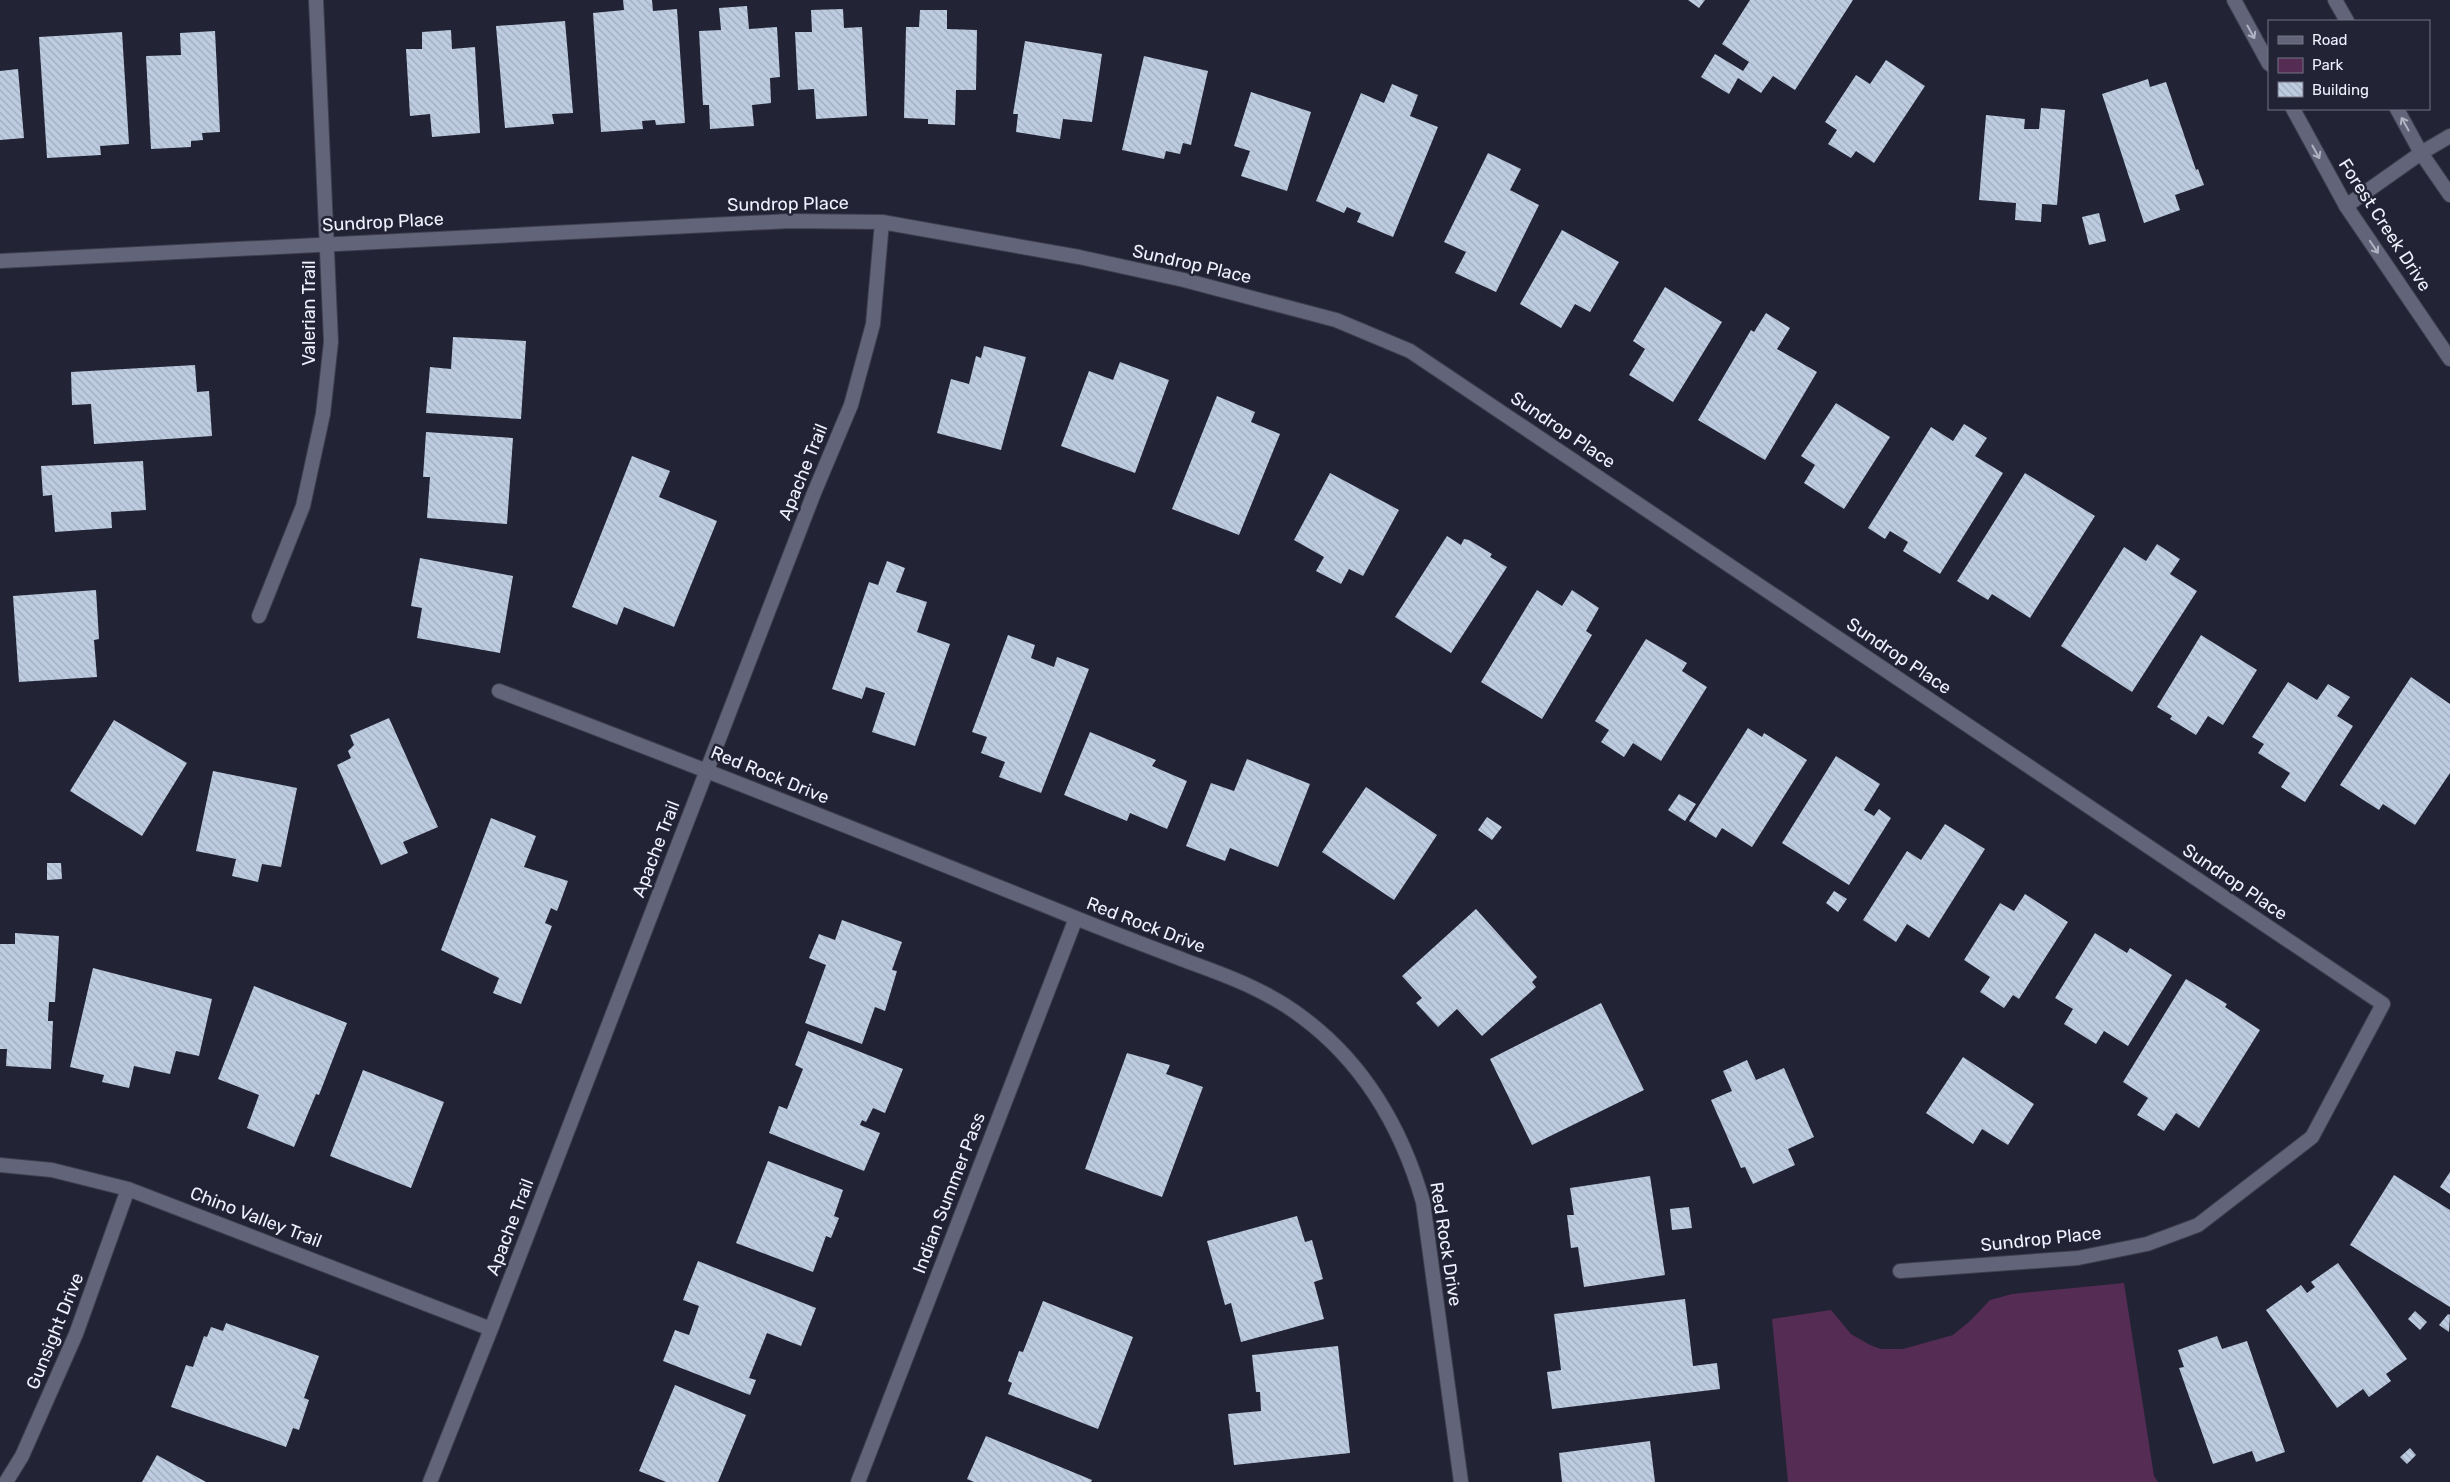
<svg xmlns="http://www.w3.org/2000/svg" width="2450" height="1482" font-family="Rubik,sans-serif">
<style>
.green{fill:#542c54}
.building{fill:url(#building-back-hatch)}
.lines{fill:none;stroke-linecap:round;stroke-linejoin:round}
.minor-casing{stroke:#3e3e4e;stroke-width:16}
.tertiary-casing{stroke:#3e3e4e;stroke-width:16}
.minor{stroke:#626479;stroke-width:14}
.tertiary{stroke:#626479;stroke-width:14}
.oneway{stroke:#b0b2c2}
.labels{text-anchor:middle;stroke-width:5;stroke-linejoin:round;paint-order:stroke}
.street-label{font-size:18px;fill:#f0f1fe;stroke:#222335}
</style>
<defs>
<pattern id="building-back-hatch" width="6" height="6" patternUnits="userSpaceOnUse" patternTransform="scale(1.25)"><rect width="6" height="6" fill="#bdcce1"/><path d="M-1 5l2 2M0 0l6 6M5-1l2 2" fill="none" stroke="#a0abbc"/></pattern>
</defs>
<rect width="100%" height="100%" fill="#222335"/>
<path class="green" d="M 2124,1283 L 2154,1476 L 2158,1482 L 1788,1482 L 1772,1319 L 1831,1310 L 1851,1334 L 1870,1345 L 1881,1349 L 1903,1349 L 1953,1335 L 1970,1321 L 1990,1300 L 2012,1294 Z"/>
<path class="building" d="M 623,0 L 652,0 L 653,11 L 677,9 L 685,123 L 656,125 L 655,120 L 642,121 L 643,129 L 601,132 L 593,13 L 624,10 Z
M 1688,0 L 1705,0 L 1699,8 Z
M 1750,0 L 1853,0 L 1795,90 L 1773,76 L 1761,93 L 1738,78 L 1729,94 L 1701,77 L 1715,54 L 1743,71 L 1749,62 L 1722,44 Z
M 747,6 L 749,29 L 777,27 L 780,77 L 770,78 L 771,103 L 752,105 L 754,126 L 710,129 L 709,105 L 703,105 L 699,31 L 721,30 L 719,8 Z
M 843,9 L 844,28 L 862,27 L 867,116 L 816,119 L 814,89 L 798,90 L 795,32 L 812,32 L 811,10 Z
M 920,10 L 947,10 L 947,29 L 977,30 L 976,90 L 956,90 L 955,125 L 928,124 L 928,119 L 904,118 L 906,27 L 919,27 Z
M 565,21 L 573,113 L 552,114 L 554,124 L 505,128 L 496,26 Z
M 451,30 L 452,49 L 475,47 L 480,133 L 432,137 L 430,114 L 410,116 L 406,49 L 422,49 L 422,32 Z
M 215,31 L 220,132 L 202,133 L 203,140 L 191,141 L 191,147 L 151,149 L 146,56 L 181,55 L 180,33 Z
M 122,32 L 129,144 L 100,146 L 101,155 L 47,158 L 39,37 Z
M 1025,41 L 1102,54 L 1092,122 L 1063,119 L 1060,139 L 1016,132 L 1018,114 L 1013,114 Z
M 1144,56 L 1208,71 L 1191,145 L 1183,143 L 1180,154 L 1166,151 L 1164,159 L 1122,150 Z
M 1886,60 L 1925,86 L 1874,163 L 1856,151 L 1851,158 L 1828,144 L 1837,130 L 1825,122 L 1856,75 L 1870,84 Z
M 18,69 L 24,138 L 0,140 L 0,71 Z
M 2148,79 L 2150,87 L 2166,82 L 2196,170 L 2198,169 L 2204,185 L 2175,195 L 2180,210 L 2144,223 L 2102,94 Z
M 1392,84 L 1418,95 L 1410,116 L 1438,127 L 1393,237 L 1357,222 L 1361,213 L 1347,207 L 1344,213 L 1316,201 L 1361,93 L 1384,103 Z
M 1251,92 L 1311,112 L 1287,191 L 1241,176 L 1250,151 L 1234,146 Z
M 2041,108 L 2065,110 L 2057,205 L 2042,204 L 2041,222 L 2015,220 L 2016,203 L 1979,200 L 1986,115 L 2025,119 L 2024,129 L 2039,129 Z
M 1488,153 L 1521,169 L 1510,190 L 1539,205 L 1496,292 L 1455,273 L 1466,252 L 1444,242 Z
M 2099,213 L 2106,241 L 2089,245 L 2082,217 Z
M 1562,230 L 1619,262 L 1590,312 L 1575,304 L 1561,328 L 1520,304 Z
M 1665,287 L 1722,322 L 1673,402 L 1629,375 L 1645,349 L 1633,341 Z
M 1766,313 L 1790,328 L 1777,349 L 1817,372 L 1765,460 L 1698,420 L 1751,330 L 1754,332 Z
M 453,337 L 526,341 L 521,419 L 426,413 L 430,367 L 451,369 Z
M 984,346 L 1026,357 L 1001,450 L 937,433 L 951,379 L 969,384 L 976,356 L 981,358 Z
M 1120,362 L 1169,380 L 1135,473 L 1061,446 L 1089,371 L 1113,380 Z
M 195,365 L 197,392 L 209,391 L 212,436 L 94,444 L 91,404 L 72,405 L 71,372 Z
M 1217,396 L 1255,412 L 1251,422 L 1280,434 L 1239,535 L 1172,509 Z
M 1836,403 L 1890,437 L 1844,509 L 1804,483 L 1815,465 L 1801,456 Z
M 1964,424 L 1987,438 L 1975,456 L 2003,473 L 1940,574 L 1903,551 L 1908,542 L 1890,531 L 1885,539 L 1868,528 L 1931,427 L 1953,441 Z
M 426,432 L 513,438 L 507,524 L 427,518 L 430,477 L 423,477 Z
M 632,456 L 670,471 L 659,497 L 717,521 L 674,627 L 624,607 L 617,625 L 572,607 Z
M 143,461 L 146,510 L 111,512 L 112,528 L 55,532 L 52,495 L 43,496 L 41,466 Z
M 1330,473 L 1399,510 L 1363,576 L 1349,569 L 1341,584 L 1316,571 L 1324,557 L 1294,540 Z
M 2025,473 L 2095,516 L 2030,618 L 1992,594 L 1988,600 L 1957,581 Z
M 1447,536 L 1461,545 L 1464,539 L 1469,540 L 1492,554 L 1490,557 L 1507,567 L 1451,653 L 1395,617 Z
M 2157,544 L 2180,559 L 2170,574 L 2197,591 L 2132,692 L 2061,646 L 2124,547 L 2146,561 Z
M 420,558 L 513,576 L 500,653 L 417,638 L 422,608 L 411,606 Z
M 887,561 L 905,568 L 896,592 L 927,602 L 917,632 L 950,644 L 915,746 L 872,732 L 885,693 L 866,687 L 862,699 L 832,689 L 869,582 L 878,585 Z
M 96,590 L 99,639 L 94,640 L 97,677 L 19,682 L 13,596 Z
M 1537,590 L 1562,606 L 1572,590 L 1599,608 L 1586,631 L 1592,635 L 1542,719 L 1481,682 Z
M 1008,635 L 1035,645 L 1031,658 L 1054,667 L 1057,657 L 1089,669 L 1041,793 L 999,777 L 1005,762 L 981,753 L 987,737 L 972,732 Z
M 2201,635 L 2257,670 L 2223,725 L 2208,716 L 2196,735 L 2170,719 L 2172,716 L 2157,707 Z
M 1646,639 L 1687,663 L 1682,671 L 1707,687 L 1661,761 L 1633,743 L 1624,757 L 1601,742 L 1609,730 L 1595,721 Z
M 2411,677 L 2450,704 L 2450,773 L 2415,825 L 2383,804 L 2379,810 L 2340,785 Z
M 2288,682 L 2317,700 L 2328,684 L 2350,697 L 2337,716 L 2353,726 L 2305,802 L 2281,787 L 2290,773 L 2258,753 L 2264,744 L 2252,737 Z
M 389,718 L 438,827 L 403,842 L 408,853 L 381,865 L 337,765 L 351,758 L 348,751 L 354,745 L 350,735 Z
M 114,720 L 187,763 L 142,836 L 70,791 Z
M 1748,728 L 1762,737 L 1764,733 L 1807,760 L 1752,847 L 1722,828 L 1716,838 L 1689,821 Z
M 1090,732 L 1156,760 L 1152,766 L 1187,781 L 1167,829 L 1130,813 L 1127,821 L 1064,795 Z
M 1836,756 L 1880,784 L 1864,810 L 1874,816 L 1879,809 L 1891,818 L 1849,885 L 1782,843 Z
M 1247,759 L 1310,784 L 1278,867 L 1230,848 L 1225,861 L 1186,846 L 1211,783 L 1234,791 Z
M 213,771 L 297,788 L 281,867 L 262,864 L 258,882 L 232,876 L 236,859 L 196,851 Z
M 1366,787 L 1437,835 L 1394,900 L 1322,852 Z
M 1679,794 L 1696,804 L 1685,821 L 1668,810 Z
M 1487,817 L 1502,827 L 1492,840 L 1478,830 Z
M 491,818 L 536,836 L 524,867 L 568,881 L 557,911 L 551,908 L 545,923 L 552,926 L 521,1004 L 493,993 L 499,978 L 441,950 Z
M 1945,824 L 1985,849 L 1929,938 L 1907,924 L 1896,942 L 1863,920 L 1907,851 L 1921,860 Z
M 47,863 L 61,863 L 62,879 L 47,880 Z
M 1834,891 L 1847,899 L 1838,912 L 1826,903 Z
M 2025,894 L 2068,922 L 2019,999 L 2013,995 L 2004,1008 L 1980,992 L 1990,977 L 1964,960 L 2000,903 L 2014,911 Z
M 1476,909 L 1537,977 L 1532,982 L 1536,987 L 1482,1036 L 1457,1009 L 1438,1027 L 1416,1003 L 1422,998 L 1402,976 Z
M 842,920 L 902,942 L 892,970 L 897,971 L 885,1011 L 875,1007 L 862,1044 L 805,1023 L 826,965 L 809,958 L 819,934 L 835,940 Z
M 15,933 L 59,936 L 55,1002 L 49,1002 L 48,1021 L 53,1021 L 51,1069 L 6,1066 L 7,1049 L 0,1049 L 0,944 L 15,944 Z
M 2095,933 L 2127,953 L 2130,948 L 2172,975 L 2128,1046 L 2104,1031 L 2096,1044 L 2064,1024 L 2073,1009 L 2055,998 Z
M 93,968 L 212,999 L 199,1056 L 176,1051 L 170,1074 L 134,1066 L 129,1088 L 102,1082 L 104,1075 L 70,1067 Z
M 2186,979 L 2227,1004 L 2225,1007 L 2260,1030 L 2199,1128 L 2176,1113 L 2164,1131 L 2137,1115 L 2148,1098 L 2123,1082 Z
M 254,986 L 347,1023 L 319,1095 L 316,1094 L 294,1147 L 247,1128 L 259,1095 L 218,1079 Z
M 1601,1003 L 1644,1090 L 1532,1145 L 1490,1059 Z
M 808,1031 L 903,1069 L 885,1113 L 873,1108 L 866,1122 L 862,1120 L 860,1125 L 880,1133 L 864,1171 L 769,1133 L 779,1106 L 787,1109 L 803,1069 L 795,1065 Z
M 1127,1053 L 1170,1065 L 1166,1074 L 1203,1087 L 1162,1197 L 1085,1169 Z
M 1963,1057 L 2034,1104 L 2008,1145 L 1982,1129 L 1973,1144 L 1926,1113 Z
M 1747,1060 L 1756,1080 L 1784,1068 L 1814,1137 L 1788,1149 L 1795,1165 L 1753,1184 L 1745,1167 L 1741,1168 L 1711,1100 L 1732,1091 L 1723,1071 Z
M 363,1070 L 444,1102 L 411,1188 L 330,1156 Z
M 768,1161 L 843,1190 L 834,1216 L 839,1218 L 831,1238 L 826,1236 L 813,1272 L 736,1243 Z
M 2450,1172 L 2450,1194 L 2440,1187 Z
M 2394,1175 L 2450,1210 L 2450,1307 L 2350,1245 Z
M 1650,1176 L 1665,1275 L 1584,1287 L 1578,1247 L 1571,1248 L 1567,1215 L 1574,1215 L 1570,1188 Z
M 1689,1207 L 1692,1228 L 1672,1230 L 1670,1209 Z
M 1297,1216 L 1305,1242 L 1312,1240 L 1323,1279 L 1314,1282 L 1324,1319 L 1241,1342 L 1231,1303 L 1225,1305 L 1207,1241 Z
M 698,1261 L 816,1308 L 801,1346 L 767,1333 L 749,1378 L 756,1380 L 750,1395 L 663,1361 L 675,1330 L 689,1335 L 699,1306 L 683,1300 Z
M 2338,1263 L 2407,1359 L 2386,1374 L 2391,1381 L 2369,1397 L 2363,1389 L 2337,1408 L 2266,1310 L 2301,1285 L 2307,1293 L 2315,1287 L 2311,1282 Z
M 1685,1299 L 1693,1366 L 1717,1363 L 1720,1389 L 1552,1409 L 1547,1372 L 1561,1370 L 1554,1314 Z
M 1043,1301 L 1133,1337 L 1098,1429 L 1008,1394 L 1012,1383 L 1008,1381 L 1019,1351 L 1023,1352 Z
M 2415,1311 L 2427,1322 L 2420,1330 L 2408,1319 Z
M 2448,1314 L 2450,1315 L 2449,1332 L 2439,1325 Z
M 226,1323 L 319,1356 L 304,1398 L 309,1400 L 299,1430 L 293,1428 L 286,1447 L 171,1407 L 186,1365 L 193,1367 L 204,1336 L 207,1337 L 211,1327 L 223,1331 Z
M 2217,1336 L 2222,1349 L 2247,1341 L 2285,1452 L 2256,1462 L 2252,1451 L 2213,1464 L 2179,1368 L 2184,1367 L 2178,1350 Z
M 1338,1346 L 1350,1453 L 1234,1465 L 1228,1414 L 1261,1411 L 1260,1392 L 1256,1392 L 1252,1355 Z
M 675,1385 L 746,1415 L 718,1482 L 666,1482 L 639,1471 Z
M 986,1436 L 1092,1480 L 1091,1482 L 974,1482 L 967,1479 Z
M 1650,1441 L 1655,1482 L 1562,1482 L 1559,1453 Z
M 2410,1448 L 2416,1455 L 2407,1464 L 2400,1457 Z
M 157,1455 L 206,1482 L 142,1482 Z"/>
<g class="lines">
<g class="minor-casing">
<path id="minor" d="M 2346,206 L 2421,153 L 2450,136
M 0,261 L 790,221 L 882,222 L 1079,257 L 1184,280 L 1336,320 L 1410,351 L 2383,1004 L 2312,1137 L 2198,1225 L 2147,1244 L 2078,1258 L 1900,1271
M 259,616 L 303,506 L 323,414 L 331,342 L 316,0
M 499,691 C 689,763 878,838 1066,914 C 1107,931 1148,946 1189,962 C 1228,976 1268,991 1302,1017 C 1364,1063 1402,1129 1423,1202 L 1461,1482
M 0,1165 L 52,1170 L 128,1189 L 491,1329
M 6,1482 L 22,1456 L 76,1334 L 128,1189
M 430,1482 L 491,1329 L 814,493 L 851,405 L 873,324 L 882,222
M 858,1482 L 1076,918"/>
</g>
<g class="tertiary-casing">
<path id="tertiary" d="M 2234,0 L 2269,64
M 2335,0 L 2347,21
M 2293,109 L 2346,206 L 2450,359
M 2397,109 L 2421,153 L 2450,195"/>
</g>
<use href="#minor" class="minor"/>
<use href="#tertiary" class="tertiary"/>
</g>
<defs><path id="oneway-shaft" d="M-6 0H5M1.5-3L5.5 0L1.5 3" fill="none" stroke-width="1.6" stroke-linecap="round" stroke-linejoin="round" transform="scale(1.25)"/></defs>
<g class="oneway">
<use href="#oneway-shaft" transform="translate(2251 32) rotate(61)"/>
<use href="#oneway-shaft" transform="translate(2405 124) rotate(-119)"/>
<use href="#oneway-shaft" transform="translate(2316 152) rotate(61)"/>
<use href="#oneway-shaft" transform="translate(2374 247) rotate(56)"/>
</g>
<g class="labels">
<g class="street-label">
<text transform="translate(788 204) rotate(-1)" y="6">Sundrop Place</text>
<text transform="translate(383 222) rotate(-3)" y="6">Sundrop Place</text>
<text transform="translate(2385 225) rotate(57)" y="6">Forest Creek Drive</text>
<text transform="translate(1192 264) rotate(13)" y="6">Sundrop Place</text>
<text transform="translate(309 313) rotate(-90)" y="6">Valerian Trail</text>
<text transform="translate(1563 430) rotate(34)" y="6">Sundrop Place</text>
<text transform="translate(803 472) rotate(-68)" y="6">Apache Trail</text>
<text transform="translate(1899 656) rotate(34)" y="6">Sundrop Place</text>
<text transform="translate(770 775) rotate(22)" y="6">Red Rock Drive</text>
<text transform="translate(656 849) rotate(-69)" y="6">Apache Trail</text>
<text transform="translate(2235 882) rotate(34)" y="6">Sundrop Place</text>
<text transform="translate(1146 925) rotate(21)" y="6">Red Rock Drive</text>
<text transform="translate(949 1193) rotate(-69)" y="6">Indian Summer Pass</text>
<text transform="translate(256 1217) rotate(21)" y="6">Chino Valley Trail</text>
<text transform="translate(510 1227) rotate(-69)" y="6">Apache Trail</text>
<text transform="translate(2041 1239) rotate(-6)" y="6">Sundrop Place</text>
<text transform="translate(1446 1244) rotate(81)" y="6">Red Rock Drive</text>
<text transform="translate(55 1331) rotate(-68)" y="6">Gunsight Drive</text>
</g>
</g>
<rect x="2268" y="20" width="162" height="90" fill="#222335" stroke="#747585"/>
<rect x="2278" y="36" width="25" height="8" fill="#626479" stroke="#747585"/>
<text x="2312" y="45" font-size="15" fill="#f0f1fe">Road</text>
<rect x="2278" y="58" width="25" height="15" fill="#542c54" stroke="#747585"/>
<text x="2312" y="70" font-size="15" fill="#f0f1fe">Park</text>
<rect x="2278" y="82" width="25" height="15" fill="url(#building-back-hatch)" stroke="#747585"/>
<text x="2312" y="95" font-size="15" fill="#f0f1fe">Building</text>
</svg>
